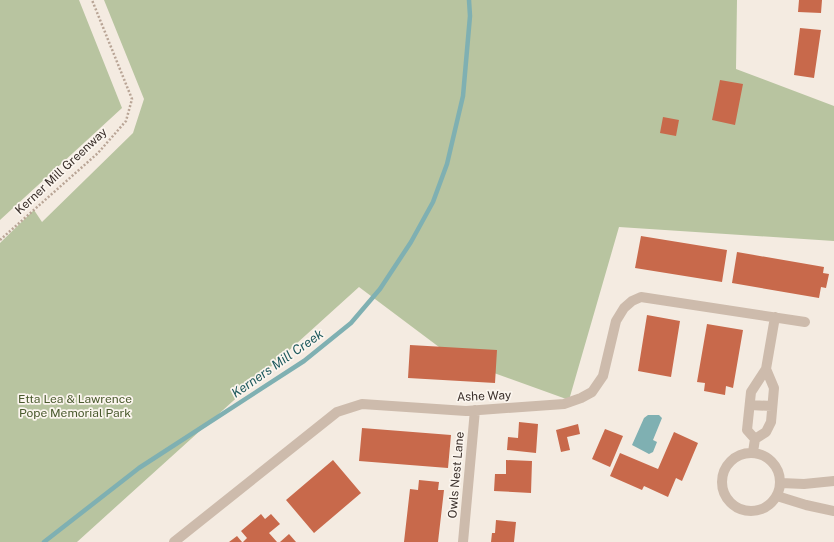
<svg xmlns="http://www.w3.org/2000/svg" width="834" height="542" font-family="'Public Sans',sans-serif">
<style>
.green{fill:#b8c4a0}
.water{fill:#7fb0b2}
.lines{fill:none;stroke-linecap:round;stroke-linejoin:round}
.stream{stroke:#7fb0b2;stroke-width:4.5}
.building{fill:#c8694b}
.path{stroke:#b9a596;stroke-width:2.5;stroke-dasharray:2 2;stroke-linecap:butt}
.minor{stroke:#cdbbac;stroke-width:10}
.labels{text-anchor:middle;stroke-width:3.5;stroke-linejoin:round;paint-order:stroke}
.street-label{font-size:12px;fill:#3b302b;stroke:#fbf5ee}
.park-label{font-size:12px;fill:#4a5a2e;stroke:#fbf5ee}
.water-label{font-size:13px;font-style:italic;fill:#1f5a5e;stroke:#fbf5ee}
</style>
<rect width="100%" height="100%" fill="#f4ebe1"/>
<path class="green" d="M 0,0 L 79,0 L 122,108 L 0,220 Z
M 104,0 L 737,0 L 736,69 L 834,106 L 834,241 L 619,227 L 569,400 L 455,359 L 359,287 L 77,542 L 0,542 L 0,243 L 34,210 L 42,222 L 133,133 L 144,99 Z"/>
<path class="water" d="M 648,415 L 659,415 L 662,418 L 653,440 L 657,442 L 653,452 L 649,454 L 632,445 L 644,418 Z"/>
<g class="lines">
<path class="stream" d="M 44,542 L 139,468 L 304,361 L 351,323 L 380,289 L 411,242 L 433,202 L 447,164 L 463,96 L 470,16 L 469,0"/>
</g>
<path class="building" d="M 799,0 L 822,0 L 821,13 L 798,12 Z
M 800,28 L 821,30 L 814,78 L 794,75 Z
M 720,80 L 743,84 L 735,125 L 712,120 Z
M 663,117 L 679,120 L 676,136 L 660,133 Z
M 641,236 L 727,250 L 722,282 L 635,268 Z
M 737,252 L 824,267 L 823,273 L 829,274 L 826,288 L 821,287 L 819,298 L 732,283 Z
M 647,315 L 680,321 L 671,377 L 638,371 Z
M 707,324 L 743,330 L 733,388 L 726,386 L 725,395 L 704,391 L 705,383 L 697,382 Z
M 410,345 L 497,350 L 495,383 L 408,378 Z
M 519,422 L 538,424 L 536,453 L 507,450 L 508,437 L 518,438 Z
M 578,424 L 580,434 L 567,437 L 570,450 L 561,452 L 556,430 Z
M 362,428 L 451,435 L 448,468 L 359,461 Z
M 605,429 L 623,436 L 610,467 L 592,459 Z
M 674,432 L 698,443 L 682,481 L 676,478 L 668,497 L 644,486 L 642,490 L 610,476 L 620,453 L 658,469 Z
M 333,460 L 361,493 L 314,533 L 286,500 Z
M 506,460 L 532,461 L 531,493 L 494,491 L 495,474 L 506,474 Z
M 419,480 L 439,482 L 438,490 L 444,490 L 438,542 L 404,542 L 410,489 L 418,490 Z
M 261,514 L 265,519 L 271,514 L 280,524 L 269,533 L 277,542 L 243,542 L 247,538 L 241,531 Z
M 496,520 L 516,522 L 514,542 L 491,542 L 492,533 L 495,533 Z
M 289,534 L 296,542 L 280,542 Z
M 237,536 L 242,542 L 229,542 Z"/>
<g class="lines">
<path class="path" d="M 0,240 L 98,153 L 126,121 L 132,99 L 92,0"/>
<path class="minor" d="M 766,369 L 775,317
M 750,405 L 772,406
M 753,452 L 755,439 L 747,430 L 751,392 L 766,369 L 774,388 L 771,422 L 766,432 L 755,439
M722 482a29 29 0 1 1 58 0a29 29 0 1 1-58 0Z
M 781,483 L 804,484 L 834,481
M 777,496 L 806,505 L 834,511
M 174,542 L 337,412 L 362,404 L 466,411 L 564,404 L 581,398 L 592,392 L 603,376 L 616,321 L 624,308 L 632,301 L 641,297 L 805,322
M 463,542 L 475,410"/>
</g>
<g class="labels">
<g class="street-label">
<text transform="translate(61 171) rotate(-43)" y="4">Kerner Mill Greenway</text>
<text transform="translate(484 396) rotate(-2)" y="4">Ashe Way</text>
<text transform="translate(456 475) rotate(-85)" y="4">Owls Nest Lane</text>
</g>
<g class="park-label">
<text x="75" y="403">Etta Lea &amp; Lawrence<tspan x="75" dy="14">Pope Memorial Park</tspan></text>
</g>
<g class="water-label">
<text transform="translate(277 363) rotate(-35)" y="5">Kerners Mill Creek</text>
</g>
</g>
</svg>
